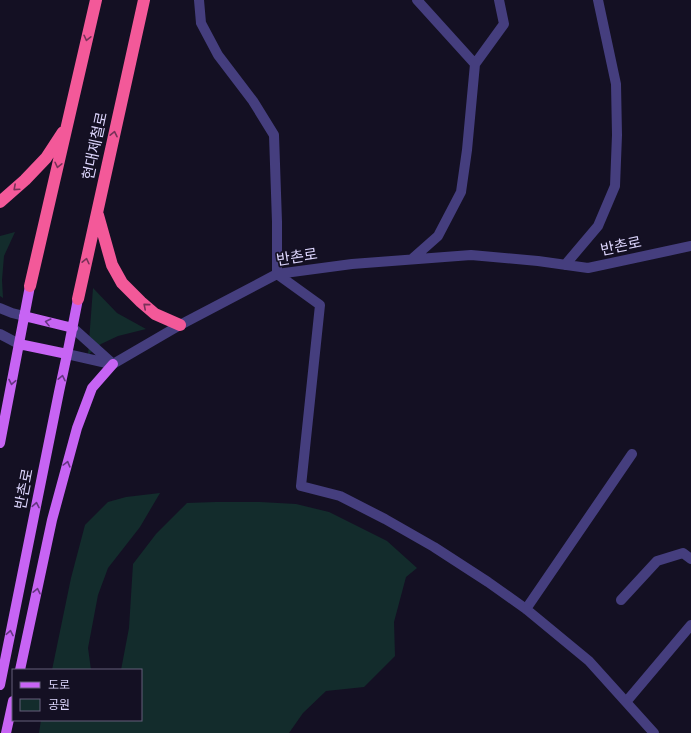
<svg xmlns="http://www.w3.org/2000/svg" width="691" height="733" font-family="'Sofia Sans Condensed','Noto Sans KR',sans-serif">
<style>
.green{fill:#132c2c}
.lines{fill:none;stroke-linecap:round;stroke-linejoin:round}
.minor{stroke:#453e7e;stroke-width:10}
.major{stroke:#c764f4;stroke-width:10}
.highway{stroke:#f35999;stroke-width:12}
.oneway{stroke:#783158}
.oneway2{stroke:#653681}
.labels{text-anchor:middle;stroke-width:3.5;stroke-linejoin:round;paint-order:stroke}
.street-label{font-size:15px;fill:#dcd5fc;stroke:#141023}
</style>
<rect width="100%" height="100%" fill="#141023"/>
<path class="green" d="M 15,232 L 4,256 L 2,280 L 3,298 L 0,296 L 0,236 Z
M 93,288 L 117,313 L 146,329 L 118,336 L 101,344 L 88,355 Z
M 160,493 L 140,527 L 108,568 L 98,595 L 88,648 L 91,670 L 52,670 L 71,578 L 85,525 L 108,502 L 126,497 Z
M 216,502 L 260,502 L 296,504 L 329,512 L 387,541 L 417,568 L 406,577 L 394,622 L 395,656 L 364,687 L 326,691 L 303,713 L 289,733 L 39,733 L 41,720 L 141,720 L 141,670 L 121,670 L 129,628 L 133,564 L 156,534 L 187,503 Z"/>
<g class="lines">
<path class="minor" d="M 199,0 L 201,23 L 218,55 L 253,101 L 274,135 L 277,222 L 277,274 L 320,305 L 301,486 L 340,496 L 385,519 L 434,547 L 488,582 L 526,609 L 589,661 L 654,733
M 417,0 L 475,64
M 412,259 L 438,236 L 461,192 L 467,150 L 475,64 L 504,24 L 499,0
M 565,265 L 598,226 L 615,186 L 617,135 L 616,84 L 598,0
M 0,308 L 12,313 L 24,316
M 73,328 L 113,364
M 0,334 L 19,344
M 67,354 L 111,364
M 113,364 L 180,325 L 277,274 L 352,264 L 471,255 L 538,261 L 588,268 L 691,246
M 621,600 L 657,561 L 683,553 L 691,559
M 526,609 L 632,454
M 626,702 L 691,625"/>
<path class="major" d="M 24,316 L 73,328
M 19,344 L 67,354
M 0,443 L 30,286
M 20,670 L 52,520 L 77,428 L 92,388 L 113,364
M 0,685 L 59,392 L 69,345 L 78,299
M 6,733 L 13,701"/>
<path class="highway" d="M 0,202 L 25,180 L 46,158 L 63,132
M 98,215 L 112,265 L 122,283 L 141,302 L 155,314 L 180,325
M 30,286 L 96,0
M 78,299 L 144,0"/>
</g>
<defs><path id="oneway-chevron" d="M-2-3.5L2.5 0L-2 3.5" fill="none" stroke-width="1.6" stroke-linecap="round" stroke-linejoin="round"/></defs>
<g class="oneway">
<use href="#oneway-chevron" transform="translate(87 38) rotate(103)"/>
<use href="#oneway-chevron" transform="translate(114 134) rotate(-78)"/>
<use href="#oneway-chevron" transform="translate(58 165) rotate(103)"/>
<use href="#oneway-chevron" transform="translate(16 188) rotate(138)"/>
<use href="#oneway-chevron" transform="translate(86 261) rotate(-77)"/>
<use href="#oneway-chevron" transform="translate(146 306) rotate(-139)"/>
</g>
<g class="oneway2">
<use href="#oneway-chevron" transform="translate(48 322) rotate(-166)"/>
<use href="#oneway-chevron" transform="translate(62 378) rotate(-78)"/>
<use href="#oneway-chevron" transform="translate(12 382) rotate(101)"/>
<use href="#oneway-chevron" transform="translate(67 464) rotate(-75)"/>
<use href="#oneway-chevron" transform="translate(36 505) rotate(-79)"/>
<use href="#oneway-chevron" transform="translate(37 591) rotate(-78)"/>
<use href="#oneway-chevron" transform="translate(10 633) rotate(-79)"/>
</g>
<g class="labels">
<g class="street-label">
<text transform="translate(95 146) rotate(-78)" y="5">현대제철로</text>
<text transform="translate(621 246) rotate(-12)" y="5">반촌로</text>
<text transform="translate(297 257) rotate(-9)" y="5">반촌로</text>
<text transform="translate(24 489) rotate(-79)" y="5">반촌로</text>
</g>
</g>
<rect x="12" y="669" width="130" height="52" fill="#141023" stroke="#645f7a"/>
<rect x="20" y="682" width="20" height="6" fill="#c764f4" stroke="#645f7a"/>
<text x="48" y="689" font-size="12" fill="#dcd5fc">도로</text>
<rect x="20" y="699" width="20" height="12" fill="#132c2c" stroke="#645f7a"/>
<text x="48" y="709" font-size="12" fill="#dcd5fc">공원</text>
</svg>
